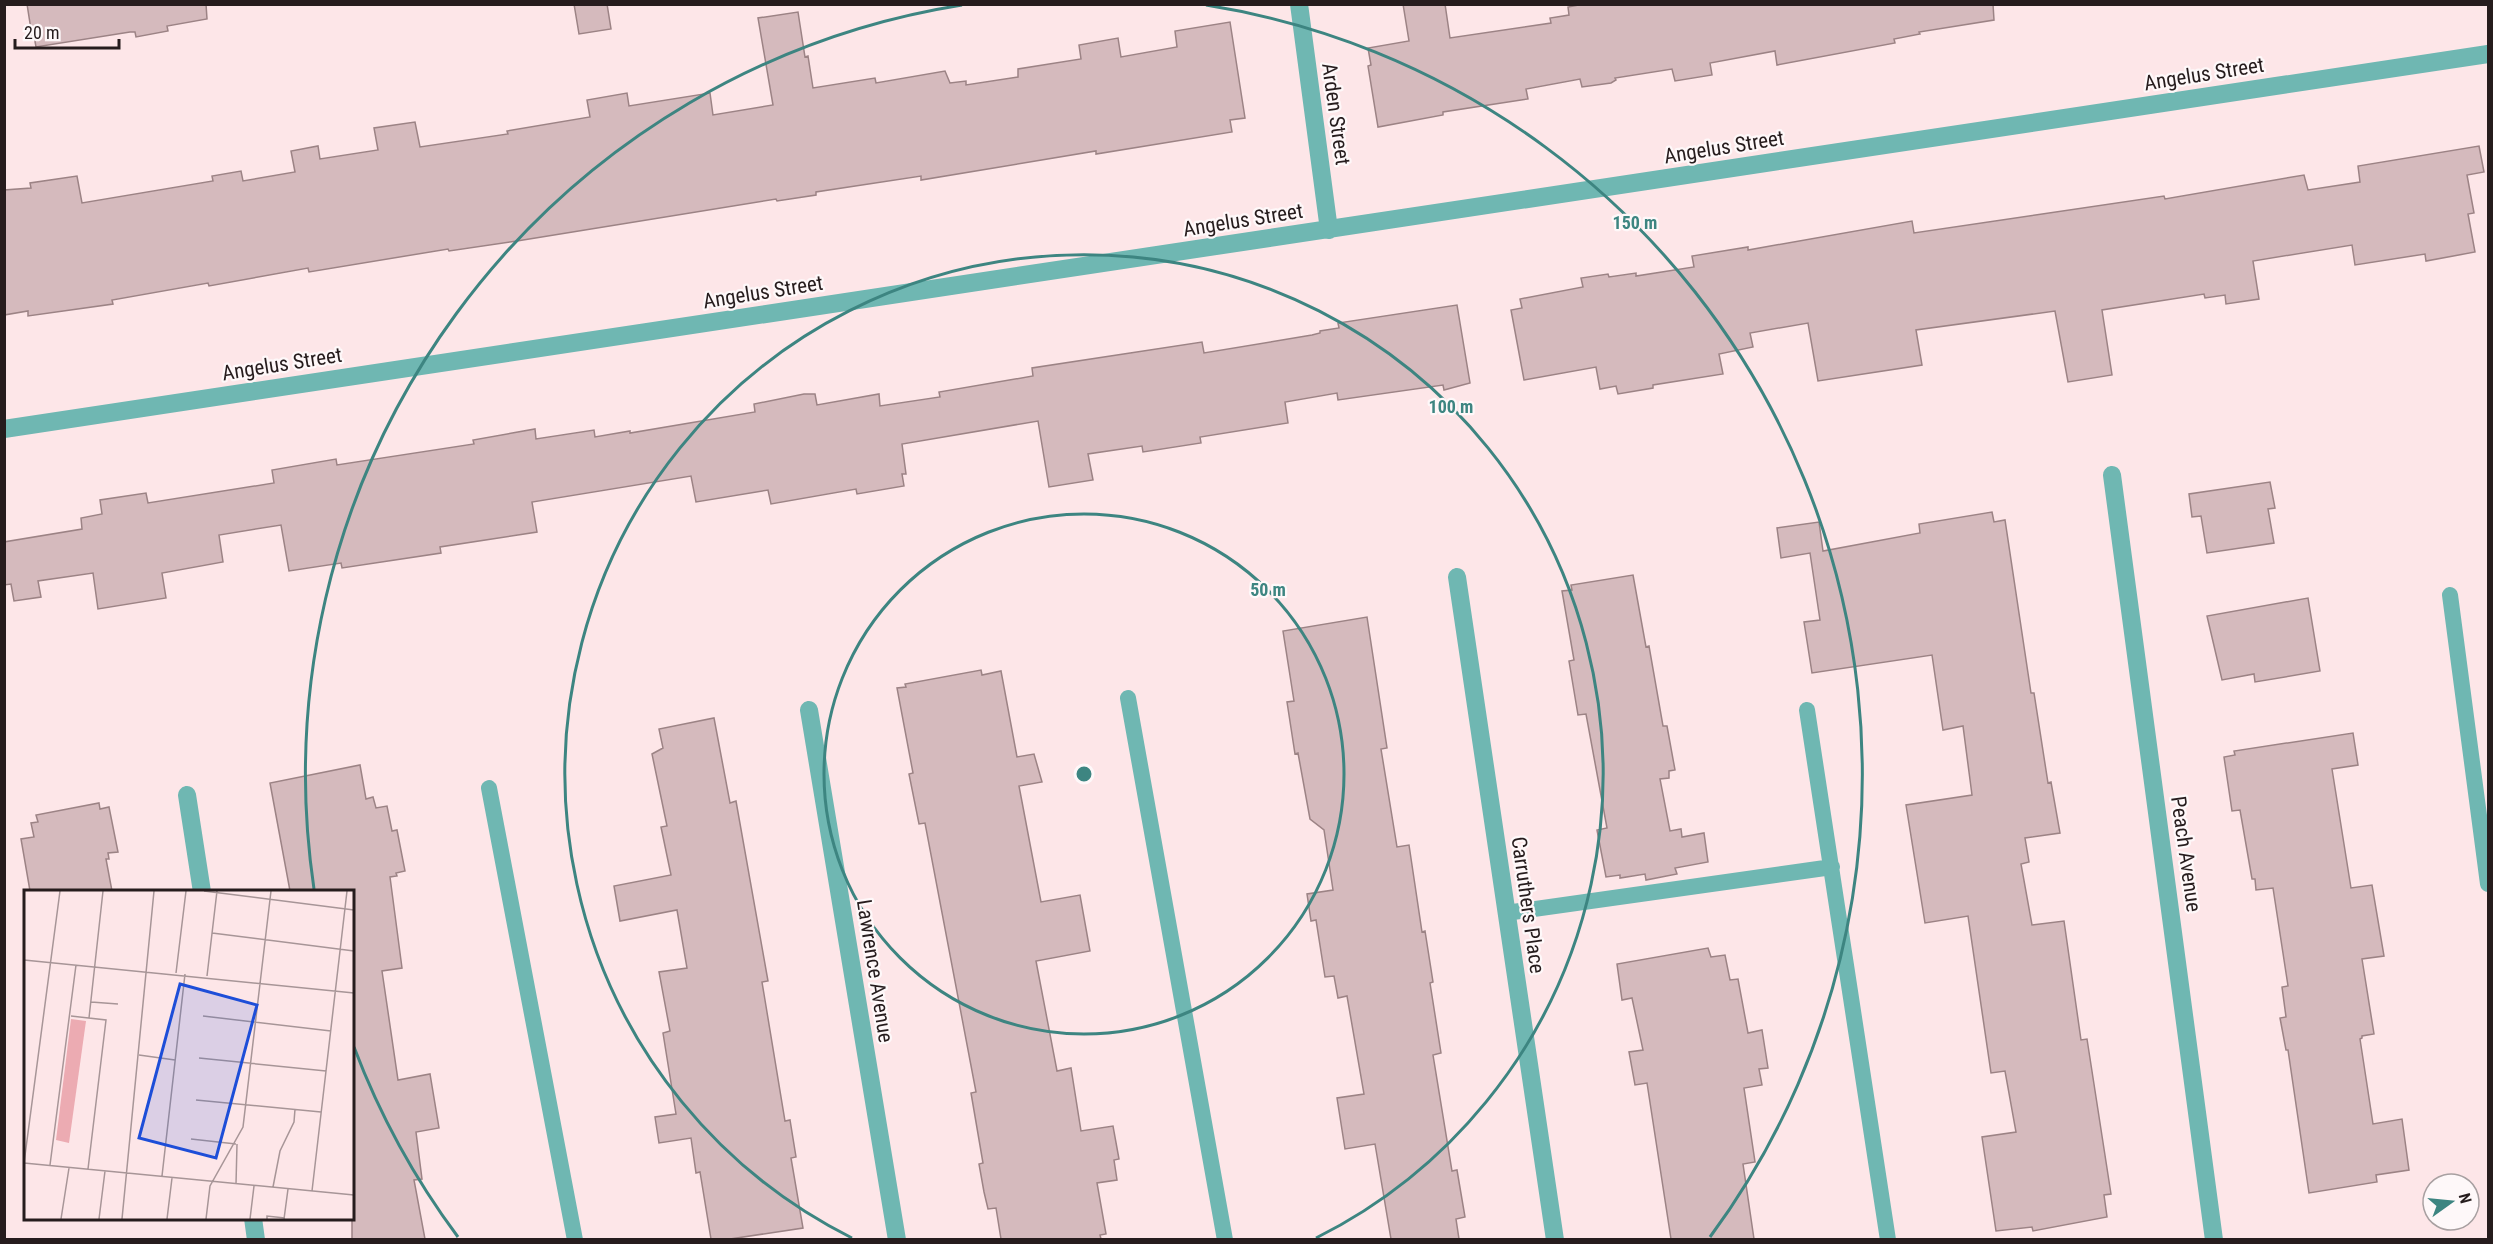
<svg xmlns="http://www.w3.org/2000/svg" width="2493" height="1244" font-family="'Roboto Condensed',sans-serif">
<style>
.building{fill:#d5babd;stroke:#9c8385;stroke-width:1.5}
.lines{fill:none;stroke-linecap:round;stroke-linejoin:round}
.lane{stroke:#6fb7b2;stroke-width:16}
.street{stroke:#6fb7b2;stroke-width:18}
.ring{fill:none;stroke:#3d8581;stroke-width:3}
.labels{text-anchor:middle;stroke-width:4.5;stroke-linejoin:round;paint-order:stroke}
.street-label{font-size:21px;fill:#261c1d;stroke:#fef8f9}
.inset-road{fill:none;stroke:#a79597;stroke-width:1.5}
.view{fill:#1d4ed8;fill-opacity:0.15;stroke:#1d4ed8;stroke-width:3}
.inset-edge{fill:none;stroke:#261c1d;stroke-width:3}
.centre{fill:#3d8581;stroke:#fef8f9;stroke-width:3}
.ring-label{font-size:18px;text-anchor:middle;font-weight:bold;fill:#3d8581;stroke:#fef8f9;stroke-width:4.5;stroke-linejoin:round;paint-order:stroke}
</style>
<rect width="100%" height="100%" fill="#fde6e8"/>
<path class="building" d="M 27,4 L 206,4 L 207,19 L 167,26 L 168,31 L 136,37 L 135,32 L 130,32 L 36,47 L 34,36 L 32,36 Z
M 574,4 L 607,4 L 611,29 L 579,34 Z
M 1403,4 L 1445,4 L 1450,38 L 1551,23 L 1550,18 L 1569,15 L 1568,7 L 1584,4 L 1993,4 L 1994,20 L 1919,32 L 1920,34 L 1894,39 L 1895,43 L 1777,65 L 1775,51 L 1710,63 L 1712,75 L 1675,81 L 1672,69 L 1615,78 L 1616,80 L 1611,83 L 1582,87 L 1580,79 L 1526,89 L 1528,99 L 1443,112 L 1443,115 L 1378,127 L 1368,66 L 1371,65 L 1368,48 L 1409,41 Z
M 798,12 L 805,57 L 808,56 L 813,88 L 875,78 L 876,83 L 945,71 L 950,83 L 966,81 L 966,85 L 1018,77 L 1018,69 L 1081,59 L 1079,45 L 1118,38 L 1121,57 L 1177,47 L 1175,31 L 1230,22 L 1245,118 L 1230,120 L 1232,132 L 1096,154 L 1096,151 L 921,180 L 921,176 L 816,192 L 816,195 L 777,201 L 776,199 L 517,241 L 449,251 L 448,249 L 309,272 L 308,268 L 209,286 L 208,283 L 112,300 L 113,304 L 28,316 L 28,311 L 4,315 L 4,190 L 31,188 L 30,183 L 77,176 L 82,203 L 213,181 L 212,176 L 241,171 L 243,181 L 295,172 L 291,151 L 318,146 L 320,159 L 378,150 L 374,128 L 415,122 L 420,147 L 508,134 L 507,131 L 590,117 L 587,100 L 627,93 L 629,106 L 710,93 L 713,115 L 773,105 L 758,18 Z
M 2479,146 L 2484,172 L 2467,175 L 2474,213 L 2468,214 L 2475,252 L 2426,261 L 2425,254 L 2355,265 L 2352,245 L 2253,261 L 2259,299 L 2226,304 L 2225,295 L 2205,298 L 2204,294 L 2102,310 L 2112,375 L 2068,382 L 2055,311 L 1916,330 L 1922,365 L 1818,381 L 1808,323 L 1750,333 L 1753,347 L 1719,354 L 1723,374 L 1653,385 L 1653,388 L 1618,394 L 1616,386 L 1600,389 L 1596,367 L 1524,380 L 1511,310 L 1522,308 L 1520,299 L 1583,287 L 1581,278 L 1608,274 L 1609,277 L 1636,273 L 1636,276 L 1694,267 L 1692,256 L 1748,247 L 1748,250 L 1912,221 L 1914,233 L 2164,196 L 2165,199 L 2304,175 L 2308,190 L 2360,182 L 2358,166 Z
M 1457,305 L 1470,383 L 1444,390 L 1443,385 L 1338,400 L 1337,393 L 1285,402 L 1288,423 L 1200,437 L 1201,443 L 1143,452 L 1142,446 L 1088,454 L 1093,480 L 1049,487 L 1038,421 L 902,444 L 906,474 L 902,474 L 904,486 L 857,494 L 856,489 L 771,504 L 768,490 L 696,502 L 691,476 L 532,502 L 537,532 L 440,547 L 441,553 L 342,568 L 341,563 L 289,571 L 281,525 L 219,535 L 223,562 L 162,573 L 166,598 L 98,609 L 93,573 L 38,581 L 41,597 L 14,601 L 11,584 L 4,585 L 4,542 L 82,529 L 81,518 L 102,514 L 100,500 L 146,493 L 148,503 L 274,483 L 272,470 L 336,459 L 337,465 L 474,444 L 473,440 L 535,429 L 536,439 L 594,430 L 595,437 L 630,431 L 630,433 L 755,412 L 754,404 L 804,394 L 815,394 L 817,405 L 879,394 L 880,406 L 940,397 L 939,392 L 1033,376 L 1032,368 L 1202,342 L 1204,353 L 1312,335 L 1320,333 L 1320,331 L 1339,328 L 1338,323 Z
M 2270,482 L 2275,508 L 2268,509 L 2274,543 L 2207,553 L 2201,516 L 2192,517 L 2189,494 Z
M 1992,512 L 1994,522 L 2005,520 L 2031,693 L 2034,693 L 2048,783 L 2051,782 L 2060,833 L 2025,838 L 2029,862 L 2021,864 L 2032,925 L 2064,921 L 2081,1040 L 2087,1039 L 2111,1194 L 2104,1195 L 2107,1217 L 2033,1231 L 2032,1227 L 1996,1231 L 1982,1137 L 2016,1132 L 2005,1071 L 1991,1073 L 1968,916 L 1925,923 L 1906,805 L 1972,795 L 1963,726 L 1943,730 L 1932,655 L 1812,673 L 1804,622 L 1820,620 L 1810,553 L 1781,558 L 1777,528 L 1819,522 L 1823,551 L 1920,533 L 1919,524 Z
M 1633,575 L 1646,647 L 1649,646 L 1663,726 L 1667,726 L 1675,770 L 1669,771 L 1669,778 L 1660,779 L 1670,831 L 1681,829 L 1682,837 L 1704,833 L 1708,862 L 1675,868 L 1677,874 L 1646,880 L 1645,874 L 1620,878 L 1620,875 L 1606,877 L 1597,830 L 1607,828 L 1586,714 L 1578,715 L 1569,661 L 1574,660 L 1562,591 L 1572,590 L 1571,585 Z
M 2308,598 L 2320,671 L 2255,682 L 2254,674 L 2222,680 L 2207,616 Z
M 1367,617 L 1387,748 L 1381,749 L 1397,847 L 1409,845 L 1422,932 L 1425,931 L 1433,982 L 1430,983 L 1441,1053 L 1433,1055 L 1452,1171 L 1457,1170 L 1465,1217 L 1456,1219 L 1459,1239 L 1391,1239 L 1375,1144 L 1345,1149 L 1337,1098 L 1364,1094 L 1347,996 L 1338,998 L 1334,976 L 1325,977 L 1316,920 L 1311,921 L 1307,894 L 1333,890 L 1324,830 L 1310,819 L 1298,753 L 1295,754 L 1287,702 L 1294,701 L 1283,631 Z
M 981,670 L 982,675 L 1001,671 L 1017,757 L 1034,754 L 1042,782 L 1019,786 L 1041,902 L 1080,895 L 1090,951 L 1036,961 L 1057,1071 L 1071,1068 L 1081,1131 L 1113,1126 L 1119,1159 L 1114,1160 L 1117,1180 L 1097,1183 L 1106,1234 L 1100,1235 L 1101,1239 L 1001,1239 L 996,1208 L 988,1209 L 984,1192 L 979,1164 L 983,1163 L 971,1093 L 976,1092 L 925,823 L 919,824 L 909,774 L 913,773 L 897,688 L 906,687 L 905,684 Z
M 714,718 L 730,803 L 736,801 L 768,981 L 762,982 L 785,1121 L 790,1120 L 796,1157 L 791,1158 L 803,1228 L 730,1239 L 711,1239 L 700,1172 L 696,1173 L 691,1138 L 659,1143 L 655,1117 L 676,1114 L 663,1033 L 670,1031 L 659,972 L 687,968 L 677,910 L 620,921 L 614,886 L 671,875 L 661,827 L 667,826 L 652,754 L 663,748 L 659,729 Z
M 2353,733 L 2358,765 L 2332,769 L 2351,888 L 2372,885 L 2384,956 L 2362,959 L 2374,1034 L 2362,1036 L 2362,1038 L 2360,1039 L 2373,1124 L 2402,1119 L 2409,1170 L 2376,1175 L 2377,1182 L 2309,1193 L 2288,1050 L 2286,1050 L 2280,1018 L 2286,1017 L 2282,987 L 2288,986 L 2273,888 L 2256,890 L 2255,879 L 2252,879 L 2240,810 L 2232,811 L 2224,757 L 2235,755 L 2234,751 Z
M 360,765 L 366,799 L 373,797 L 376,808 L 387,806 L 392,831 L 397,830 L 405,871 L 396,873 L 397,876 L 390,877 L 402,968 L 382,971 L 398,1080 L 430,1074 L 439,1128 L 416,1132 L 422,1179 L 414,1180 L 425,1239 L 352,1239 L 352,891 L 290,891 L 270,783 Z
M 99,803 L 100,809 L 109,807 L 118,852 L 108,853 L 109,859 L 106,859 L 112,891 L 30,891 L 21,839 L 34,837 L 31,823 L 38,822 L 36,815 Z
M 1708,948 L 1711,957 L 1725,955 L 1730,980 L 1738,979 L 1748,1033 L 1762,1030 L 1768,1068 L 1759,1069 L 1762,1085 L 1744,1088 L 1755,1162 L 1743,1164 L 1754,1239 L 1671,1239 L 1647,1083 L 1635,1085 L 1629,1052 L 1643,1050 L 1632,998 L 1622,1000 L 1617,964 Z"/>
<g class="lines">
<path class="lane" d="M 2450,595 L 2488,884
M 1128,698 L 1225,1240
M 1807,710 L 1888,1240
M 489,788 L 575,1240
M 1506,913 L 1832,867"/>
<path class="street" d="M 1299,4 L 1329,230
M 4,429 L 2488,54
M 2112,475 L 2214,1240
M 1457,577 L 1555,1240
M 809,710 L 897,1240
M 187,795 L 202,892
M 253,1218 L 256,1240"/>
</g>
<g class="ring">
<circle cx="1084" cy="774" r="260"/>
<path d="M852 1238A519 519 0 1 1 1316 1238"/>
<path d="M458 1237A779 779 0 0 1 354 1047M314 889A779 779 0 0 1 962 5M1206 5A779 779 0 0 1 1710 1237"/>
</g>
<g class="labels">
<g class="street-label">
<text transform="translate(2204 74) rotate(-9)" y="7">Angelus Street</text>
<text transform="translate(1336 114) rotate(82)" y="7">Arden Street</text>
<text transform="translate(1724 147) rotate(-9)" y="7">Angelus Street</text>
<text transform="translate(1243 220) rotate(-9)" y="7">Angelus Street</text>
<text transform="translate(763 292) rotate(-9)" y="7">Angelus Street</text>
<text transform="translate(282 364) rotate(-9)" y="7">Angelus Street</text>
<text transform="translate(2186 854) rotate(82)" y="7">Peach Avenue</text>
<text transform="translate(1528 905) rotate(82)" y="7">Carruthers Place</text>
<text transform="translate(875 971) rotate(81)" y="7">Lawrence Avenue</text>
</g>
</g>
<g transform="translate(24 890)">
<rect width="330" height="330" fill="#fde6e8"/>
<path d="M 47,129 L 62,131 L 45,253 L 32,250 Z" fill="#ecabb2"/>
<path class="inset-road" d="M 180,1 L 330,20M 188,43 L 330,61M 0,70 L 330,103M 152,83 L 162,1M 183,86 L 193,1M 67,112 L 94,114M 47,126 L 82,130 L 64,279M 179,126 L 307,141M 65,128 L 79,1M 115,165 L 151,170M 175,168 L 302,181M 172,210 L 297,222M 167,249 L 212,254M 0,273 L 36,1M 0,273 L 330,305M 26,275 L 52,75M 138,286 L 161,84M 212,294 L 213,254M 249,297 L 256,261 L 270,232 L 271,219M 288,301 L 323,1M 37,329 L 45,278M 75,329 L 81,281M 98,329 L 130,1M 143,329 L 148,288M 182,329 L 186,296 L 219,237 L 247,1M 226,329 L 230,296M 243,329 L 243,326 L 261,328M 260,329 L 264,299"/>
<path class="view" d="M 156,94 L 233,115 L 192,268 L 115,248 Z"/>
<rect width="330" height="330" class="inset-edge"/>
</g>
<circle cx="1084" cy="774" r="9" class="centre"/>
<g class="ring-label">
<text x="1635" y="229">150 m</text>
<text x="1451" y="413">100 m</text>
<text x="1268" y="596">50 m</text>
</g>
<rect width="2493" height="1244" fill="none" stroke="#261c1d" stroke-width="12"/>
<g transform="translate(2451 1202) rotate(75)"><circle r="28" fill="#fef8f9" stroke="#a8a0a1" stroke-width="1.5"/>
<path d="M0-4.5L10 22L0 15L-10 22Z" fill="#3d8581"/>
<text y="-9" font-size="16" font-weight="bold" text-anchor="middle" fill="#261c1d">N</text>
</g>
<path d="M15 39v9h104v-9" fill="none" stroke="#261c1d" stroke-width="3"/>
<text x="24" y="39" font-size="18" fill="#261c1d" stroke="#fef8f9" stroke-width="4.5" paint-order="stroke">20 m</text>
</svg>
